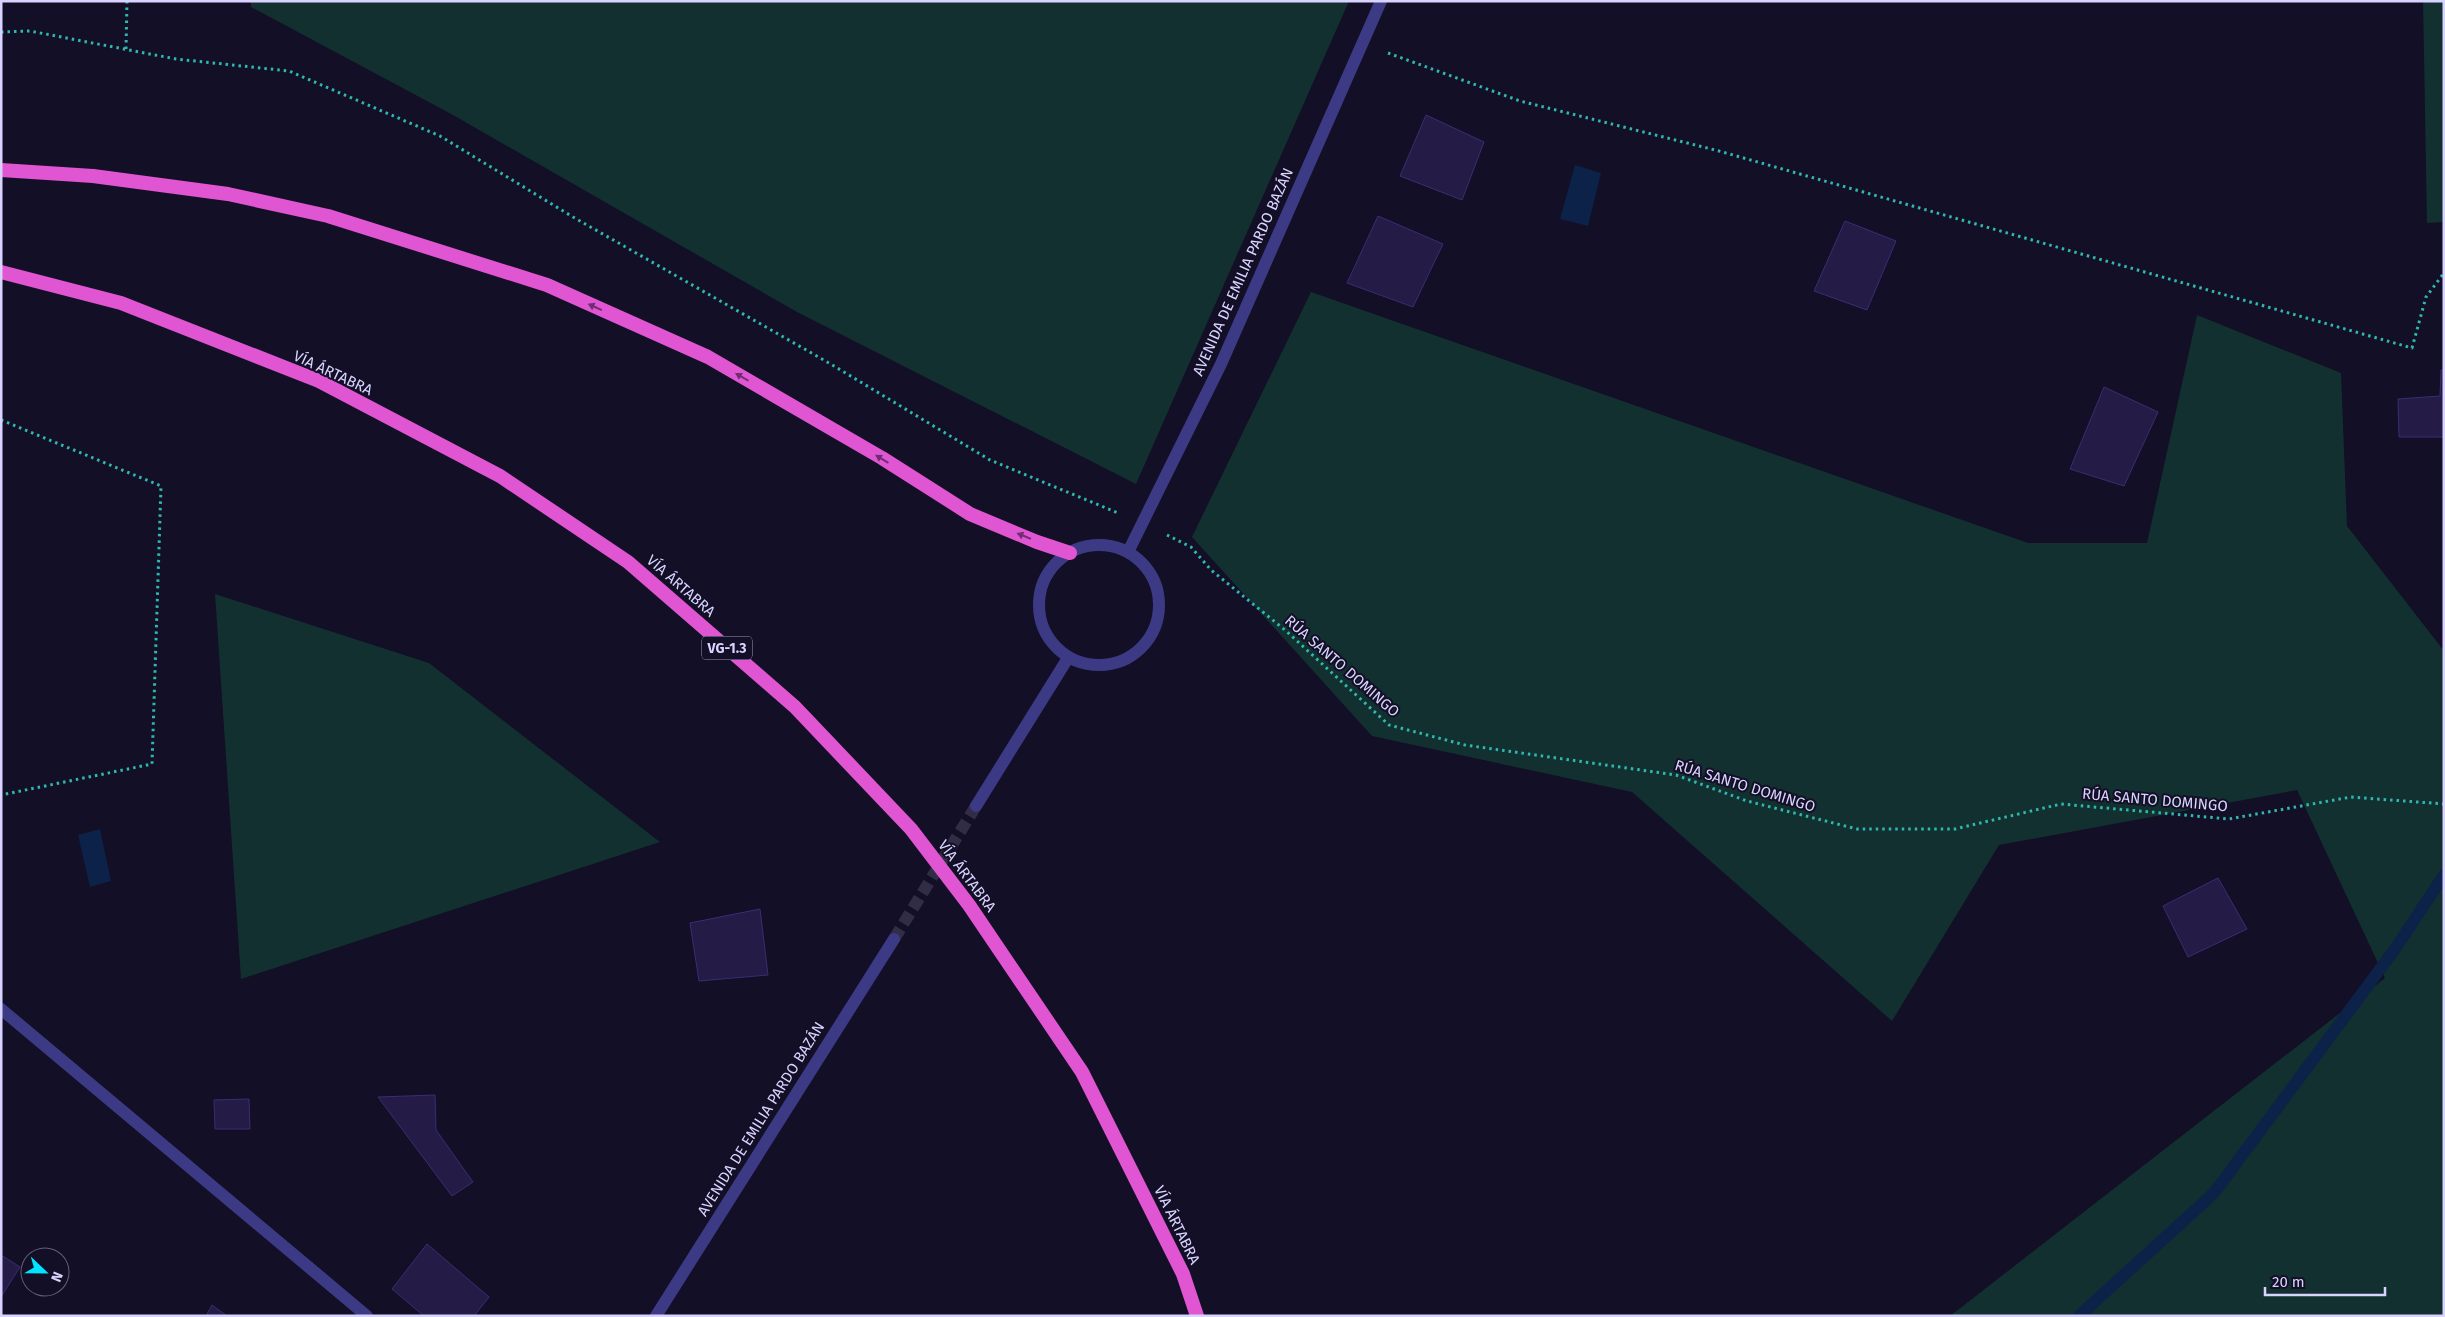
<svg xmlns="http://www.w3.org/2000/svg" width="2445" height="1317" font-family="'Fira Sans',sans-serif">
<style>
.green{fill:#12302f}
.water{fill:#0c2248}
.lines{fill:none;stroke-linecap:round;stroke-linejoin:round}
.stream{stroke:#0c2248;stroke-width:12}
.building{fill:#241b47;stroke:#3b2d73}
.tertiary-tunnel{stroke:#312d47;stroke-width:12;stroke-dasharray:12 6;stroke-linecap:butt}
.path{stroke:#2fb8b0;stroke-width:3;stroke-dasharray:2.5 4;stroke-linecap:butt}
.minor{stroke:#3d3a85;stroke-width:12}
.tertiary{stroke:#3d3a85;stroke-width:12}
.trunk{stroke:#e055d1;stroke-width:14}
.oneway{fill:#6f2e73}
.labels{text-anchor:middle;stroke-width:4;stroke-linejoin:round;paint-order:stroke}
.shield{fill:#130f26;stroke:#9e99be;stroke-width:1}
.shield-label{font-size:14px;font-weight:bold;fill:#d9d4ff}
.street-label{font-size:15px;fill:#d9d4ff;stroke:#130f26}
</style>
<rect width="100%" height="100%" fill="#130f26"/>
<path class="green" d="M 251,1 L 1349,1 L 1136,484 L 797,312 L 453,115 L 251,7 Z
M 2423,1 L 2444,1 L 2444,222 L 2427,223 Z
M 1311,292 L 2028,543 L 2147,543 L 2197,315 L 2341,373 L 2347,526 L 2444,651 L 2444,1316 L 1950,1316 L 2385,978 L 2297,790 L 1999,845 L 1892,1021 L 1632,792 L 1372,736 L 1192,537 Z
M 215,594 L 429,663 L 660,842 L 241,979 Z"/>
<path class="water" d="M 1575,165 L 1601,173 L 1588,226 L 1560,219 Z
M 100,829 L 111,881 L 90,887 L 78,835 Z"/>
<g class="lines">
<path class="stream" d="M 2079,1316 L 2214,1193 L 2395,949 L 2444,875"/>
</g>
<path class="building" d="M 1426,115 L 1484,142 L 1462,200 L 1400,176 Z
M 1378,216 L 1443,244 L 1413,307 L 1347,283 Z
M 1845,221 L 1896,241 L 1867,310 L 1814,291 Z
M 2441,370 L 2444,370 L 2444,437 L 2399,437 L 2398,399 L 2440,396 Z
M 2104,387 L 2158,412 L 2124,486 L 2070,469 Z
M 2218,878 L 2247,929 L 2188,957 L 2163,906 Z
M 760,909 L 768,975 L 699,981 L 690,923 Z
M 435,1095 L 436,1130 L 473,1182 L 452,1196 L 378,1097 Z
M 249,1099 L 250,1129 L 215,1129 L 214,1100 Z
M 427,1244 L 489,1297 L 474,1316 L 424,1316 L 392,1289 Z
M 1,1255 L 20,1267 L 1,1297 Z
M 212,1305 L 227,1316 L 206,1316 Z"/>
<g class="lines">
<path class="tertiary-tunnel" d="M 894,939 L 976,806"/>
<path class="path" d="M 1,32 L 30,31 L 176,59 L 289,71 L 440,136 L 573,217 L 829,363 L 990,460 L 1118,513
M 126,49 L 127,1
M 1388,53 L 1520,101 L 1719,151 L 2412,348 L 2426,297 L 2444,273
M 1,420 L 161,486 L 152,764 L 1,795
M 1167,535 L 1191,547 L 1211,570 L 1285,630 L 1389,725 L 1465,745 L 1676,775 L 1747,801 L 1857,829 L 1955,829 L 2061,804 L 2229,819 L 2351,797 L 2444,804"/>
<path class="minor" d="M 1,1009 L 367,1316"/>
<path class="tertiary" d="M1039 605a60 60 0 1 1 120 0a60 60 0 1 1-120 0Z
M 1128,552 L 1221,364 L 1381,1
M 976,806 L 1068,658
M 656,1316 L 894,939"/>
<path class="trunk" d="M 1,170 L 93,176 L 228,194 L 328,216 L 547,285 L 708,357 L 882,458 L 970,514 L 1037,542 L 1070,553
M 1,272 L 121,303 L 319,381 L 500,476 L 628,562 L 795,707 L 911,829 L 969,905 L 1082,1072 L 1183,1274 L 1197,1316"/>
</g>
<defs><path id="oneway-solid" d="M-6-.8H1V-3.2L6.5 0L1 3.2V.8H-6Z" transform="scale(1.25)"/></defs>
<g class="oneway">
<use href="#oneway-solid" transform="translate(595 307) rotate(-156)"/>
<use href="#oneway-solid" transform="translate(742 377) rotate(-150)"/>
<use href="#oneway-solid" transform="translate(882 459) rotate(-149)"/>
<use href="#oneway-solid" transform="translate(1024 536) rotate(-158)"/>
</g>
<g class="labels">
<rect class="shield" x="702" y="636.5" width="50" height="23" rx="4"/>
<g class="shield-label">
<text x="727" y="653">VG-1.3</text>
</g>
<g class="street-label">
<text transform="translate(1243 272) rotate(-66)" y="5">AVENIDA DE EMILIA PARDO BAZÁN</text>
<text transform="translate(333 373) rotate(25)" y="5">VÍA ÁRTABRA</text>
<text transform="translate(681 586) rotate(41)" y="5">VÍA ÁRTABRA</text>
<text transform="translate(1342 666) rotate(41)" y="5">RÚA SANTO DOMINGO</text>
<text transform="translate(1745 786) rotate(17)" y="5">RÚA SANTO DOMINGO</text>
<text transform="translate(2155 800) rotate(5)" y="5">RÚA SANTO DOMINGO</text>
<text transform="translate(967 876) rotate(53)" y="5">VÍA ÁRTABRA</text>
<text transform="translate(761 1119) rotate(-58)" y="5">AVENIDA DE EMILIA PARDO BAZÁN</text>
<text transform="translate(1177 1225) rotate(64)" y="5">VÍA ÁRTABRA</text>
</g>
</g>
<rect width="2445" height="1317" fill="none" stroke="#d9d4ff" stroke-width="5"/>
<g transform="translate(45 1272) rotate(112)"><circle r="24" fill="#130f26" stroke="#625e7d"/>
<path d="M0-4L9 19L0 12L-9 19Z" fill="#00e5ff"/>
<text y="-8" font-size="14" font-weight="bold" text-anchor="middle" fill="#d9d4ff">N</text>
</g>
<path d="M2265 1287v8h120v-8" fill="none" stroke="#d9d4ff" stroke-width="2.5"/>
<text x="2272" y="1287" font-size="15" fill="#d9d4ff" stroke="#130f26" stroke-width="4" paint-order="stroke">20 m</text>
</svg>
